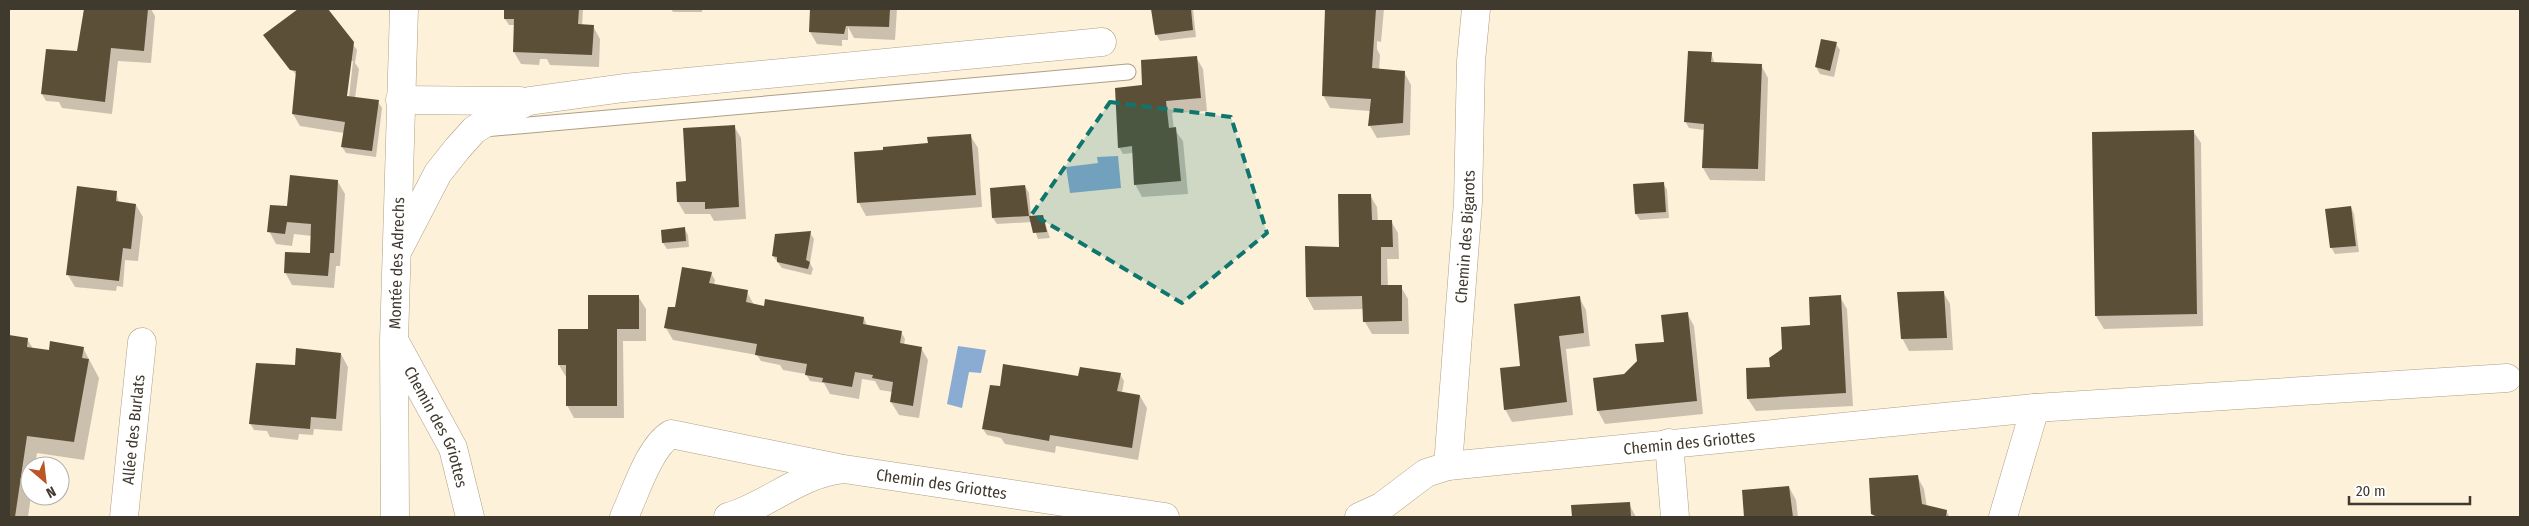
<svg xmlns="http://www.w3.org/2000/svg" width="2529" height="526" font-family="'Fira Sans Condensed',sans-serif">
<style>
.water{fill:#8bacd2}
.shadow{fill:#0003;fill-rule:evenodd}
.building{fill:#5c4f37}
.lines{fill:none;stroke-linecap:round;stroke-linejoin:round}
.lane-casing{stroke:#ae9f84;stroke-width:17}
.street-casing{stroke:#ae9f84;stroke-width:29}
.lane{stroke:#fff;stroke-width:15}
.street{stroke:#fff;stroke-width:28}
.marked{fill:#0f766e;fill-opacity:0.2;stroke:#0f766e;stroke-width:4;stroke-dasharray:10 6;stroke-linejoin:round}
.labels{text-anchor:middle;stroke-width:5;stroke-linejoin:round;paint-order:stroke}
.street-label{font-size:16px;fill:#40392e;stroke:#fff}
</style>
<rect width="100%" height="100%" fill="#fef1da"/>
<path class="water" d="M 1118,156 L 1121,188 L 1070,193 L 1066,167 L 1098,163 L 1097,157 Z
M 958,346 L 986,350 L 981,373 L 969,372 L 962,408 L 947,404 Z"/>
<path class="shadow" d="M 84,9 L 151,9 L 155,16 L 151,63 L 118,61 L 112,114 L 62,108 L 59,102 L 46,101 L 42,94 L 44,76 L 79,53 Z
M 300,9 L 326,9 L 357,50 L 355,63 L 359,69 L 355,98 L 378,102 L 382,108 L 376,157 L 346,153 L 342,147 L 344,133 L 300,126 L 293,114 L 297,76 L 264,35 ZM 350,61 L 353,61 L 349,97 L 346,97 Z
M 505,9 L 583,9 L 582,26 L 593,26 L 600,39 L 599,67 L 550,65 L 547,59 L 540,59 L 539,65 L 521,64 L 514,52 L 515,25 L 509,25 L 505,19 Z
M 671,9 L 702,9 L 702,12 L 673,12 Z
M 812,9 L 897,9 L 895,40 L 854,38 L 848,27 L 848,40 L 842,40 L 842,46 L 817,44 L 810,32 Z
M 1152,9 L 1193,9 L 1196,37 L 1160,41 L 1156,34 Z
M 1326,9 L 1384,9 L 1381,42 L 1377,41 L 1377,49 L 1380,55 L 1379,70 L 1404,72 L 1411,85 L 1410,135 L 1377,138 L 1370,126 L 1370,111 L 1330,108 L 1323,95 Z
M 1836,44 L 1840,50 L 1834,77 L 1820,74 L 1816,67 Z
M 1711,53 L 1715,64 L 1761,65 L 1768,78 L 1765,181 L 1710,180 L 1703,168 L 1704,130 L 1689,128 L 1685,121 Z
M 1196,57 L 1203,69 L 1207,111 L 1172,113 L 1174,129 L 1183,141 L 1188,194 L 1142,197 L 1135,184 L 1133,153 L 1123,154 L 1119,147 L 1144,86 Z
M 734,126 L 741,138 L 746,219 L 714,221 L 710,214 L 685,214 L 678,202 L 687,182 Z
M 2193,131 L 2201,143 L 2203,326 L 2104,329 L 2096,316 L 2093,133 Z
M 970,135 L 978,148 L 982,207 L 866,216 L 859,203 L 855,153 L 929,144 Z
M 338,182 L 345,194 L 340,266 L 336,266 L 334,288 L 292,285 L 285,272 L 311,254 L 312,236 L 294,234 L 292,246 L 276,244 L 269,231 L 288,207 Z
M 1663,183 L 1667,190 L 1669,218 L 1640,220 L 1636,214 Z
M 1025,186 L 1029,193 L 1031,217 L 1043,217 L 1050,238 L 1038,239 L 1032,222 L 997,224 L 993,218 L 992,189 Z
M 116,192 L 119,203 L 136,205 L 143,217 L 138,261 L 125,260 L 123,287 L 117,286 L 116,291 L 75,287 L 68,275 Z
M 1370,195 L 1377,207 L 1378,221 L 1391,221 L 1398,233 L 1399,259 L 1387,259 L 1388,287 L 1401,287 L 1408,299 L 1409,334 L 1372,334 L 1365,322 L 1364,309 L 1314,310 L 1307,297 L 1306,248 L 1340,248 Z
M 2351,207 L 2354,214 L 2359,252 L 2335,254 L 2331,247 Z
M 684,228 L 688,235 L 689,247 L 667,249 L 663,243 Z
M 810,233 L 814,239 L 810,263 L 813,269 L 811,275 L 782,268 L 773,256 Z
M 711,273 L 715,280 L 714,285 L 747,292 L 754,305 L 864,318 L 867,326 L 901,332 L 905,339 L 904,345 L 921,348 L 928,360 L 919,418 L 899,415 L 891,402 L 893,392 L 880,390 L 875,381 L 862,379 L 859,399 L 830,394 L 824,383 L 810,381 L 806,374 L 783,370 L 780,365 L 761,361 L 757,355 L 673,340 L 666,328 L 676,308 Z
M 1943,292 L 1950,304 L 1953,350 L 1909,351 L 1902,338 Z
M 638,296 L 646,309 L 646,341 L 623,341 L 624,418 L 574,418 L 567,405 L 566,377 L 559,365 Z
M 1579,297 L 1586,310 L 1590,346 L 1566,349 L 1573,415 L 1512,422 L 1505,409 L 1522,367 Z
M 1840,297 L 1847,309 L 1853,406 L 1756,411 L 1748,399 Z
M 1687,313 L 1694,326 L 1703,414 L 1605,424 L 1598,411 L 1595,379 L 1624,376 L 1665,343 Z
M 9,336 L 27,339 L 34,350 L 50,352 L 83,348 L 99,378 L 84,460 L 37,453 L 35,466 L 30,466 L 31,496 L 28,517 L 9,517 Z
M 341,354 L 348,367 L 342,431 L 314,429 L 313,435 L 299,434 L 298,440 L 270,437 L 267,431 L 254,430 L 250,423 L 296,367 Z
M 1120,374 L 1124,381 L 1122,393 L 1140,396 L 1147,408 L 1138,460 L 1056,446 L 1055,453 L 1005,444 L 1001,438 L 987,435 L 983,429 L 1001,387 Z
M 1917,476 L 1924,489 L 1927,507 L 1946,511 L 1950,517 L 1874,517 L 1872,513 Z
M 1789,487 L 1796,500 L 1798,517 L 1745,517 L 1743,491 Z
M 1629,504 L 1636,517 L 1573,517 L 1573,507 Z"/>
<path class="building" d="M 84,9 L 148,9 L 144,51 L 111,48 L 105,102 L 41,94 L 46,49 L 77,51 Z
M 298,9 L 328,9 L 354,42 L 347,96 L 379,100 L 372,151 L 341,147 L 345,122 L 292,114 L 296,71 L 290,70 L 263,35 Z
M 504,9 L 579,9 L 578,24 L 594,25 L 592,55 L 513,52 L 514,19 L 504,19 Z
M 810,9 L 890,9 L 889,27 L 846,26 L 844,34 L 809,32 Z
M 1151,9 L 1191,9 L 1193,30 L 1155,35 Z
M 1325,9 L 1376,9 L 1372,68 L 1405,71 L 1403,123 L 1368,126 L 1371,99 L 1322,96 Z
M 1821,39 L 1837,42 L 1830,71 L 1815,67 Z
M 1688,51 L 1712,52 L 1711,62 L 1762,64 L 1758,169 L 1702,168 L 1704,124 L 1684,122 Z
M 1197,56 L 1201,98 L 1166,101 L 1169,128 L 1176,127 L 1181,181 L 1134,185 L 1132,146 L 1118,148 L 1115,88 L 1142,85 L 1141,60 Z
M 735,125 L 739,207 L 705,209 L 705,202 L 677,202 L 676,182 L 686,181 L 683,128 Z
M 2194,130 L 2197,314 L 2095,316 L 2092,132 Z
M 971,134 L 976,195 L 857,203 L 854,152 L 883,150 L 883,147 L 928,143 L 927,137 Z
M 290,175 L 338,180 L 334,253 L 330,253 L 328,276 L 284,273 L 285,252 L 310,253 L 311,224 L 287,222 L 285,234 L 267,232 L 270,205 L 287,206 Z
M 1664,182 L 1666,212 L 1635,214 L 1633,184 Z
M 1025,185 L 1029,216 L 992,218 L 990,188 Z
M 77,186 L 117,191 L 116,201 L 136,204 L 131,249 L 123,248 L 119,281 L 66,275 Z
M 1338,194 L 1371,194 L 1372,220 L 1392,220 L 1393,247 L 1381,247 L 1381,285 L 1402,285 L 1402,321 L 1363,322 L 1362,296 L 1306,297 L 1305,246 L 1339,247 Z
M 2351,206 L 2356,246 L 2330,248 L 2325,209 Z
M 1043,215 L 1047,232 L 1033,233 L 1029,216 Z
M 685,227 L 686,241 L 662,243 L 661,230 Z
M 811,231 L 806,260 L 810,262 L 808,269 L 777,262 L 777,257 L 772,256 L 775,234 Z
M 682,267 L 712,272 L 709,283 L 748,290 L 746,302 L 764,306 L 765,299 L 864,317 L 863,324 L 902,331 L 900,343 L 922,347 L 913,406 L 890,402 L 893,382 L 872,378 L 873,375 L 855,372 L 852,387 L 822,382 L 823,378 L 805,375 L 807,364 L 755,355 L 757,344 L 664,328 L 668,307 L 675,307 Z
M 1944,291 L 1947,338 L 1901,339 L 1897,292 Z
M 588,295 L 639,295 L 639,329 L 617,329 L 617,406 L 566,406 L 566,365 L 558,365 L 558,329 L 588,329 Z
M 1841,295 L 1846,393 L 1747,399 L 1746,368 L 1770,367 L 1769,358 L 1782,349 L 1781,327 L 1810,325 L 1809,297 Z
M 1580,296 L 1584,333 L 1559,336 L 1567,402 L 1504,410 L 1500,368 L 1520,366 L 1514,304 Z
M 1688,312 L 1697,401 L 1597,411 L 1593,378 L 1624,374 L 1637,361 L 1635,344 L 1664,342 L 1661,315 Z
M 9,335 L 28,338 L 27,347 L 49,350 L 50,341 L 84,347 L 82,358 L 89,359 L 74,442 L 27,436 L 15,517 L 9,517 Z
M 296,348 L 341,353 L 336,419 L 311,417 L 310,429 L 249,424 L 256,363 L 295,365 Z
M 1003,364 L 1078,376 L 1080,367 L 1121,373 L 1117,391 L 1140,395 L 1132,448 L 1050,435 L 1049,441 L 982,429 L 990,385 L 1000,386 Z
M 1918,475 L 1922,504 L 1947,510 L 1946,517 L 1878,517 L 1871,514 L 1869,478 Z
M 1789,486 L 1793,517 L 1744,517 L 1742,490 Z
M 1630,502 L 1631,517 L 1572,517 L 1571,505 Z"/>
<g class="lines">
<g class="lane-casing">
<path id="lane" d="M 484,129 L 1128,72"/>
</g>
<g class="street-casing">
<g id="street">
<path d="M 400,100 L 520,101"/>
<path d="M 397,252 L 438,173 L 457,149 L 474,130 L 500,114 L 529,101 L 624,88 L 1102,42"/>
<path id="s1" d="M 395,342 L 453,448 L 470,517"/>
<path d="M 1669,443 L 1675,517"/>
<path id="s2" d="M 1448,466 L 1468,202 L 1471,61 L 1476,9"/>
<path id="s3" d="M 124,517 L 142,342"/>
<path id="s4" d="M 395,517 L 394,341 L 404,9"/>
<path d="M 624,517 C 635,494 649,447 671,434 L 838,468"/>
<path id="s5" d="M 728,517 C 769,505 800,473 844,469 L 1165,517"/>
<path id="s6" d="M 1359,517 L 1381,507 L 1426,473 L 1448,466 L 2035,408 L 2507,378"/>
<path d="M 2003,517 L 2035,408"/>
</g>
</g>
<use href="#lane" class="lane"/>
<use href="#street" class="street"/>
</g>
<path class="marked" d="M 1110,102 L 1231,117 L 1267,233 L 1182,303 L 1032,214 Z"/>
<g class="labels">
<g class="street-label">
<text dy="6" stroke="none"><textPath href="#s2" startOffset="230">Chemin des Bigarots</textPath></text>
<text dy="6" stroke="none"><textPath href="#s4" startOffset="254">Montée des Adrechs</textPath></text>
<text dy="6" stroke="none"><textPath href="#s1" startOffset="95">Chemin des Griottes</textPath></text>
<text dy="6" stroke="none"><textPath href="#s3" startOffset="88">Allée des Burlats</textPath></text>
<text dy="6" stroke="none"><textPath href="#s6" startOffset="346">Chemin des Griottes</textPath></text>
<text dy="6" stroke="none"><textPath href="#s5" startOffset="225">Chemin des Griottes</textPath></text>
</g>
</g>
<rect width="2529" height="526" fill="none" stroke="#40392e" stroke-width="20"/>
<g transform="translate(45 481) rotate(152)"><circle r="24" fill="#ffffff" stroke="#b3b0ab"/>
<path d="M0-4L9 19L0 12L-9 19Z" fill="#bb5624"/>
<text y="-8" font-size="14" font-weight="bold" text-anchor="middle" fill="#40392e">N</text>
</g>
<path d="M2349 496v8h121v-8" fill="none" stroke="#40392e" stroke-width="2.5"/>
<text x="2356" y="496" font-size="15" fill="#40392e" stroke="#ffffff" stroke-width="4" paint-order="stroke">20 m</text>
</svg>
